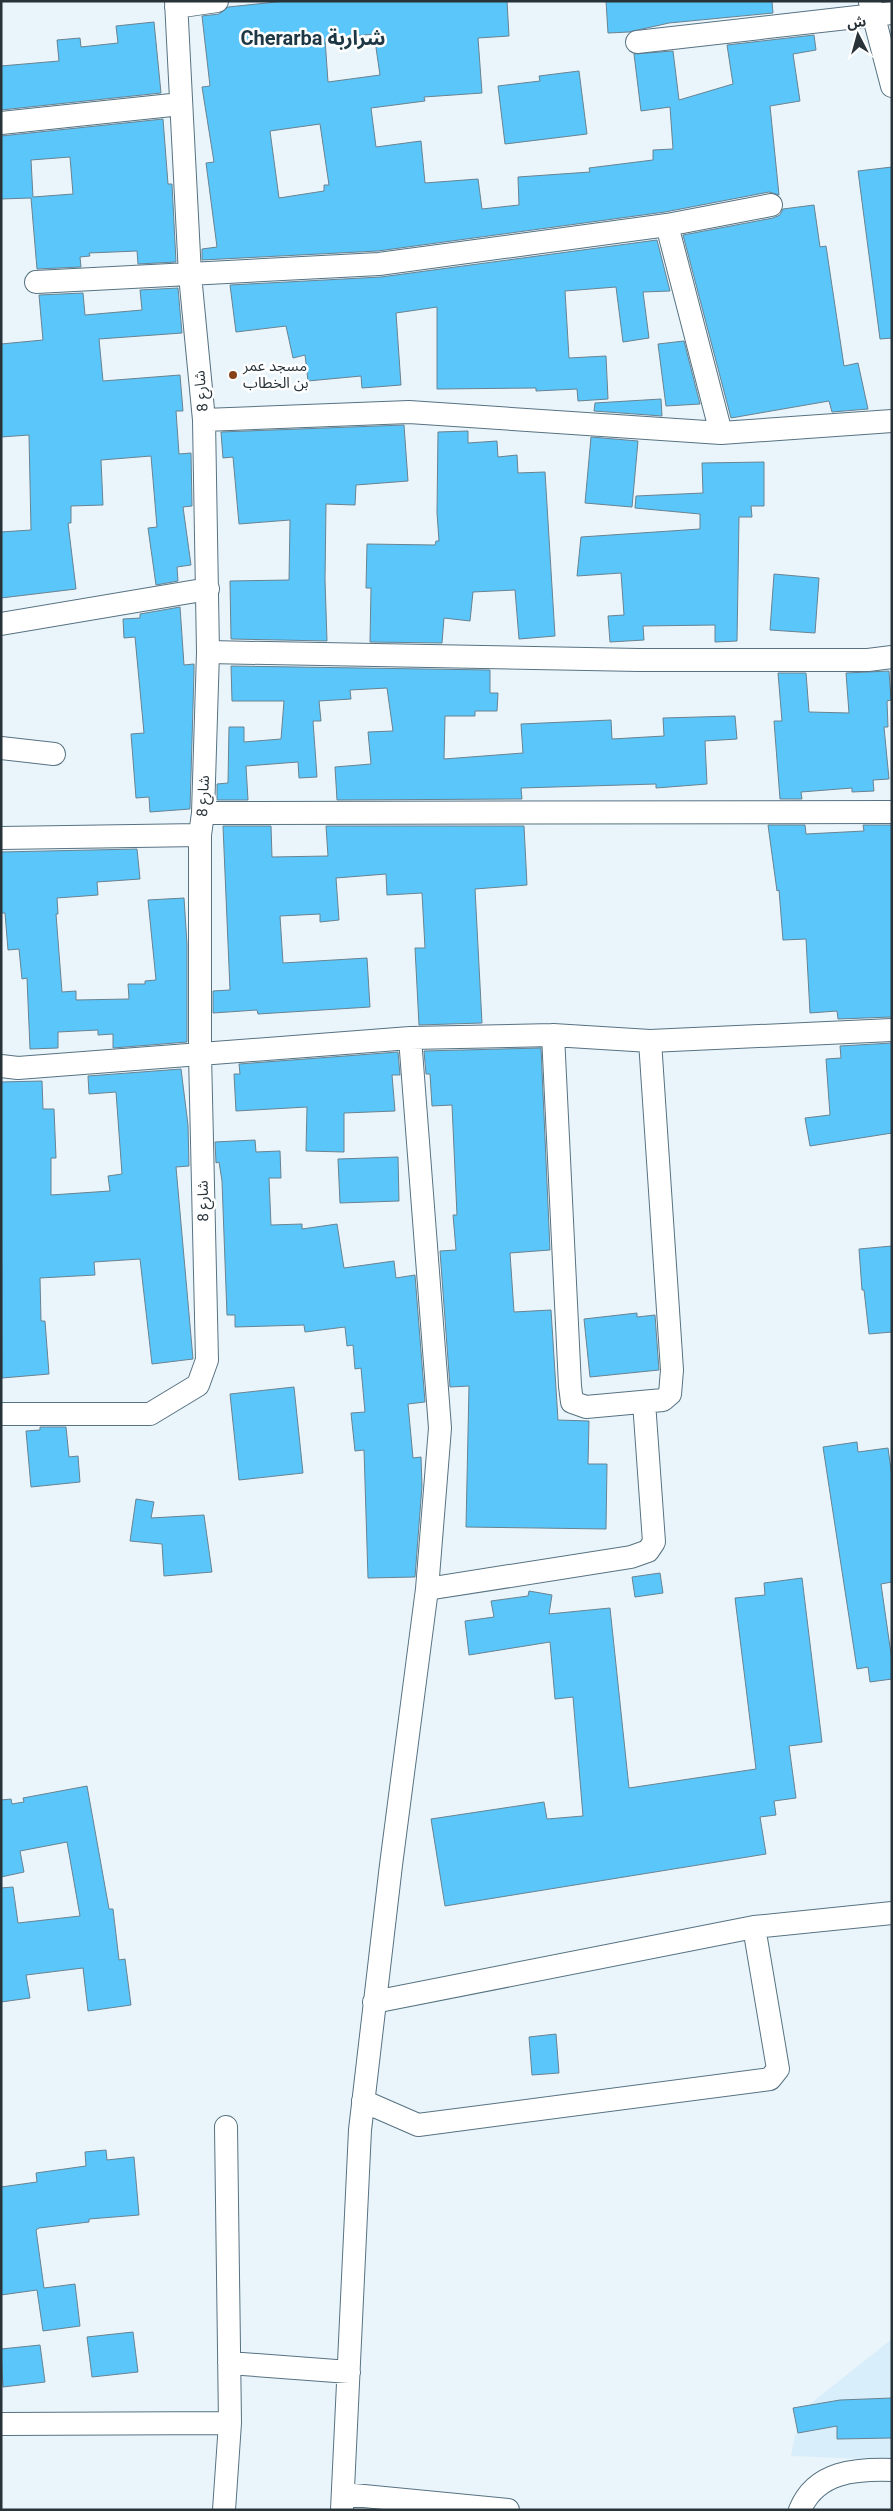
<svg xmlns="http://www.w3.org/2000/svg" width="893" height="2511" font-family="Roboto,'Noto Sans Arabic',sans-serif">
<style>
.built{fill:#d8eefa}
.building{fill:#5ac6fa;stroke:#688392;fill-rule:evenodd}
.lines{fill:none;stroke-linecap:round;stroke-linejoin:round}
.minor-casing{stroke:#577281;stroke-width:24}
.minor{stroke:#fff;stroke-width:22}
.poi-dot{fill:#864218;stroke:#fff;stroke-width:2}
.labels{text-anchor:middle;stroke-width:5;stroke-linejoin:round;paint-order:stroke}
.poi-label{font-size:15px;fill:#283339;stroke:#fff;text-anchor:start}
.street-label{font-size:15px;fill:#283339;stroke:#fff}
.district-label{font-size:20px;font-weight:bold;fill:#1e3744;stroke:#fff}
</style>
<rect width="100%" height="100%" fill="#e9f5fb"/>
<path class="built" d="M 892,2339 L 892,2460 L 791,2456 L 800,2412 Z"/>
<path class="building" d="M 286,1 L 507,1 L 509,36 L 478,38 L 482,93 L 424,97 L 425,101 L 371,108 L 376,147 L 421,141 L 425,183 L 478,179 L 482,209 L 519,205 L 518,177 L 590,172 L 589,168 L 653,160 L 653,150 L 673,149 L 670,107 L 641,111 L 634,54 L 673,51 L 679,100 L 733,84 L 727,45 L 814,35 L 816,50 L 793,54 L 800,101 L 770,106 L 779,195 L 769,192 L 665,212 L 378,251 L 202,260 L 202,249 L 217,247 L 206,163 L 214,162 L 202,87 L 210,86 L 202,16 L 219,14 L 228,7 ZM 374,34 L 380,75 L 328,82 L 325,39 ZM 320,124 L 329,185 L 324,185 L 324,191 L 279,198 L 270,131 Z
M 606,1 L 772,1 L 773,13 L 669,23 L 629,32 L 608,33 Z
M 154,22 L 161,93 L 1,110 L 1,66 L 59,61 L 57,40 L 80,38 L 81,47 L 118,43 L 116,26 Z
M 579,71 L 587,134 L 505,144 L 498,86 L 540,81 L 539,76 Z
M 163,119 L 168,184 L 172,184 L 176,262 L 138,264 L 137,251 L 89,253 L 90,256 L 80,257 L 81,267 L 37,269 L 31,198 L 1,199 L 1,136 ZM 70,157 L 73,194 L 33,197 L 31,160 Z
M 892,167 L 892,338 L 880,339 L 858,171 Z
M 814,205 L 820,247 L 826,246 L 844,366 L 858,363 L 868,409 L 832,412 L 829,401 L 731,418 L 683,235 L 773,218 L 780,215 L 783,209 Z
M 657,240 L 670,291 L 643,292 L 649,338 L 623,342 L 616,287 L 565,291 L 569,358 L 606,356 L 608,399 L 578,401 L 577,389 L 536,391 L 536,388 L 437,389 L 437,307 L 396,313 L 401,385 L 362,388 L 361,376 L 308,381 L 305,355 L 293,358 L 286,326 L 236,332 L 230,285 L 381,277 Z
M 178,288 L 182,333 L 99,339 L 103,381 L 180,375 L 183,411 L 176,411 L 179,454 L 191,453 L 192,506 L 183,507 L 191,565 L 177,567 L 178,581 L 156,585 L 148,528 L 157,527 L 151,456 L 101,460 L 103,505 L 71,506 L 71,523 L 68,523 L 76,589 L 1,598 L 1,532 L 31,530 L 29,435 L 1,437 L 1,344 L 43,340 L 39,295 L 83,293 L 85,315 L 142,310 L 140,290 Z
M 684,341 L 700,404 L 666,406 L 658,344 Z
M 661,399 L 662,416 L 594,411 L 595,403 Z
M 404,425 L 408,481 L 356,485 L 355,505 L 326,504 L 325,580 L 327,641 L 231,639 L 230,581 L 289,580 L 290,520 L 239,524 L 233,457 L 223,458 L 221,432 Z
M 468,431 L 468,443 L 497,441 L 498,457 L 517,455 L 518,473 L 545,472 L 555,636 L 519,639 L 515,590 L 473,592 L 470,621 L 444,618 L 442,643 L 370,642 L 371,588 L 366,588 L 367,544 L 435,545 L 436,541 L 439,541 L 437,513 L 438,432 Z
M 591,437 L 638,441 L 632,507 L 585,503 Z
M 764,462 L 764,506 L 751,506 L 752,517 L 739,517 L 737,641 L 715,642 L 715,625 L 643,626 L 644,640 L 610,642 L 608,616 L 624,615 L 621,573 L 577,576 L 581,537 L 700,529 L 700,514 L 635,508 L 636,496 L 703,493 L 702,463 Z
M 774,574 L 819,578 L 815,633 L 770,630 Z
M 180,607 L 184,665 L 194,664 L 194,672 L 190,809 L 150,812 L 149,797 L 136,798 L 131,734 L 144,733 L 135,637 L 124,638 L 123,619 L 140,618 L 140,614 Z
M 231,666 L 490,670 L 490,693 L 498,693 L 497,711 L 475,711 L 475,716 L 445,716 L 444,759 L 523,753 L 521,724 L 611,720 L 612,739 L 664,736 L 663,718 L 735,716 L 737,739 L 705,741 L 707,784 L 656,788 L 656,784 L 521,788 L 522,799 L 337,800 L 335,767 L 371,764 L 368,732 L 393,731 L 387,688 L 350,690 L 351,699 L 319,701 L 321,721 L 313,721 L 317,777 L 299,778 L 298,762 L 246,766 L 248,800 L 217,800 L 217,784 L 228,783 L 229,727 L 244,727 L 244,742 L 281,739 L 284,701 L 232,701 Z
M 889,671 L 891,700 L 887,701 L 888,727 L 884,727 L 889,779 L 873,780 L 874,791 L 852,792 L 852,788 L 801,792 L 802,799 L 780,799 L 774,721 L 782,721 L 778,673 L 806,673 L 809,712 L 849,713 L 846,673 Z
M 768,825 L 805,825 L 806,834 L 864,831 L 863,825 L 892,825 L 892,1017 L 838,1019 L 837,1011 L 810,1013 L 806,939 L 783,940 L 779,890 L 777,891 Z
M 223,826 L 271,826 L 272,857 L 328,856 L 326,826 L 524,826 L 527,885 L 475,889 L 482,1023 L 419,1025 L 415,948 L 425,948 L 422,893 L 387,895 L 386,874 L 336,878 L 339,920 L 320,922 L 320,914 L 280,916 L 283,963 L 367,958 L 370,1007 L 258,1014 L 257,1010 L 213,1013 L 213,991 L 230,990 Z
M 137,849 L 140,879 L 97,882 L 98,895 L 57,898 L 58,914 L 56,914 L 62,992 L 76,991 L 76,1000 L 129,999 L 128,984 L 145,984 L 145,981 L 156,980 L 148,900 L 184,898 L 187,944 L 187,1042 L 113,1048 L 113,1034 L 98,1035 L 98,1030 L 58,1032 L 58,1048 L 30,1049 L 27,978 L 22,979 L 19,949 L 8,950 L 5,913 L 1,913 L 1,852 Z
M 892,1043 L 892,1133 L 810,1146 L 805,1118 L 830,1115 L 826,1059 L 841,1058 L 840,1046 Z
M 541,1048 L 550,1250 L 510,1253 L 514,1312 L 551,1310 L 558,1420 L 589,1421 L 588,1464 L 607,1464 L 606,1529 L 466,1527 L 469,1386 L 450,1387 L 440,1251 L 456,1250 L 453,1215 L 457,1215 L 452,1105 L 432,1106 L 430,1074 L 426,1074 L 424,1051 Z
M 398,1052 L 400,1075 L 392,1075 L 395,1111 L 344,1113 L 344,1152 L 306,1151 L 307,1107 L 236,1111 L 234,1074 L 240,1074 L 239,1064 Z
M 181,1069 L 188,1125 L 189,1166 L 176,1167 L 193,1359 L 152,1364 L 140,1259 L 94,1262 L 95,1275 L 40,1278 L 41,1321 L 45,1321 L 49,1374 L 2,1378 L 1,1082 L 42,1081 L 43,1109 L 54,1109 L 56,1158 L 51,1158 L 51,1195 L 110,1191 L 108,1176 L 122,1174 L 116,1092 L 89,1094 L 88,1076 Z
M 255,1140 L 256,1152 L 280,1151 L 281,1178 L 269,1178 L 271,1225 L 302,1224 L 302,1229 L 337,1224 L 344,1268 L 394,1261 L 396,1278 L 415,1275 L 425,1402 L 408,1404 L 413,1458 L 421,1457 L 422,1486 L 415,1577 L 368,1578 L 364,1450 L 355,1451 L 351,1413 L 365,1412 L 361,1368 L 355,1369 L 353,1345 L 347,1346 L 345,1327 L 305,1332 L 304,1325 L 235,1327 L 235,1315 L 227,1315 L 222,1181 L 219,1162 L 216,1163 L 215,1142 Z
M 398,1157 L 399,1201 L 340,1203 L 338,1159 Z
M 892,1246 L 892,1332 L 869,1334 L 864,1290 L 862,1290 L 859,1249 Z
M 637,1313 L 637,1317 L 655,1315 L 659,1370 L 590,1377 L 584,1319 Z
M 294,1387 L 303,1473 L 239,1480 L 230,1394 Z
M 40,1427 L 66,1427 L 69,1457 L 78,1456 L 80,1482 L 31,1487 L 26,1431 L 40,1430 Z
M 857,1442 L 858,1452 L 888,1448 L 892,1477 L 892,1582 L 881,1584 L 892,1661 L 892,1679 L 870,1682 L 868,1667 L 857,1669 L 823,1447 Z
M 136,1499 L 154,1502 L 151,1518 L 204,1515 L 212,1572 L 164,1576 L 162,1544 L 130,1541 Z
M 660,1573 L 663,1593 L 635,1597 L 632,1577 Z
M 802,1578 L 822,1742 L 789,1746 L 796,1798 L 774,1801 L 776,1815 L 760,1817 L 766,1854 L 445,1906 L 431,1819 L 544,1802 L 547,1819 L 583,1816 L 573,1697 L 555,1699 L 550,1642 L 469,1655 L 465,1621 L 494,1617 L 491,1601 L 528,1596 L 529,1591 L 552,1595 L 549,1614 L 610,1608 L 629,1788 L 756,1769 L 735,1598 L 765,1595 L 764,1583 Z
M 87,1786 L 109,1909 L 113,1909 L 119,1960 L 125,1959 L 131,2005 L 88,2011 L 83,1968 L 26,1975 L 30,1998 L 1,2002 L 1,1888 L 13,1887 L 18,1923 L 80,1916 L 67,1842 L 20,1851 L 24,1872 L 1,1877 L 1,1800 L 11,1799 L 12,1804 L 24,1802 L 23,1798 Z
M 556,2034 L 559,2073 L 532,2075 L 529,2037 Z
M 106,2150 L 107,2160 L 134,2157 L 139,2215 L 89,2219 L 89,2222 L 39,2228 L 36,2230 L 44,2288 L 75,2284 L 80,2326 L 43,2331 L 37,2290 L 1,2295 L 1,2187 L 37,2182 L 36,2173 L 86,2166 L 85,2152 Z
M 133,2332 L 138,2372 L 92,2377 L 87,2337 Z
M 40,2345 L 45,2382 L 3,2387 L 1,2349 Z
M 892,2398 L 892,2438 L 837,2439 L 837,2426 L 798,2433 L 793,2408 L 840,2400 Z"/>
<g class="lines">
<g class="minor-casing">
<path id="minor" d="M 870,2 L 892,86
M 176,7 L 217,1
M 637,42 L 892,13
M 1,123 L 181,104
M 667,225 L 721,433
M 36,282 L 379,264 L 667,225 L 771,205
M 204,420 L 409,412 L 721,433 L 892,421
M 1,624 L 208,589
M 208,652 L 639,660 L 868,660 L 892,657
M 1,748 L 54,754
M 203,813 L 892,812
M 1,838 L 200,835
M 553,1035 L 570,1386 L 572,1402 L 586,1407 L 663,1400 L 670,1394 L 672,1370 L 650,1041
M 1,1066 L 18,1068 L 410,1038 L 553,1035 L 650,1041 L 892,1030
M 1,1414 L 150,1414 L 198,1385 L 207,1360 L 200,1054 L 200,835 L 203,813 L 208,652 L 204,420 L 190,275 L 176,1
M 427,1589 L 631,1557 L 648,1551 L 654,1542 L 644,1402
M 374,2002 L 754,1927 L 892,1913
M 363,2101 L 418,2125 L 770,2079 L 778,2069 L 754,1927
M 229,2363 L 349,2372
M 1,2424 L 230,2423
M 343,2494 L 508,2510
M 224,2510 L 230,2423 L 226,2127
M 342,2510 L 360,2130 L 391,1865 L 427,1589 L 440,1428 L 410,1038
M 800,2510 C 816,2471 856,2469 892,2470"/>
</g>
<use href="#minor" class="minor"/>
</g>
<circle class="poi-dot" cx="233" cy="375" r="5"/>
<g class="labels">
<g class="poi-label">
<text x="243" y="371">مسجد عمر<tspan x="243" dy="17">بن الخطاب</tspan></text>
</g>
<g class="street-label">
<text transform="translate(201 391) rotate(-95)" y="5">شارع 8</text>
<text transform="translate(203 796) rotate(-87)" y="5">شارع 8</text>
<text transform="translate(203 1201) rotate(-91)" y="5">شارع 8</text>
</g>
<g class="district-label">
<text x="313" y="45">Cherarba شراربة</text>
</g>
</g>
<rect width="893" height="2511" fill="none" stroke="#283339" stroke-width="5"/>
<g transform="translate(858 35) rotate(354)" stroke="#ffffff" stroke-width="4" paint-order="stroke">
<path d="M0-4L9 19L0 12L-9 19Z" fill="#283339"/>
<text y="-8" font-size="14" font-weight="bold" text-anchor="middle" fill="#283339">ش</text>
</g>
</svg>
